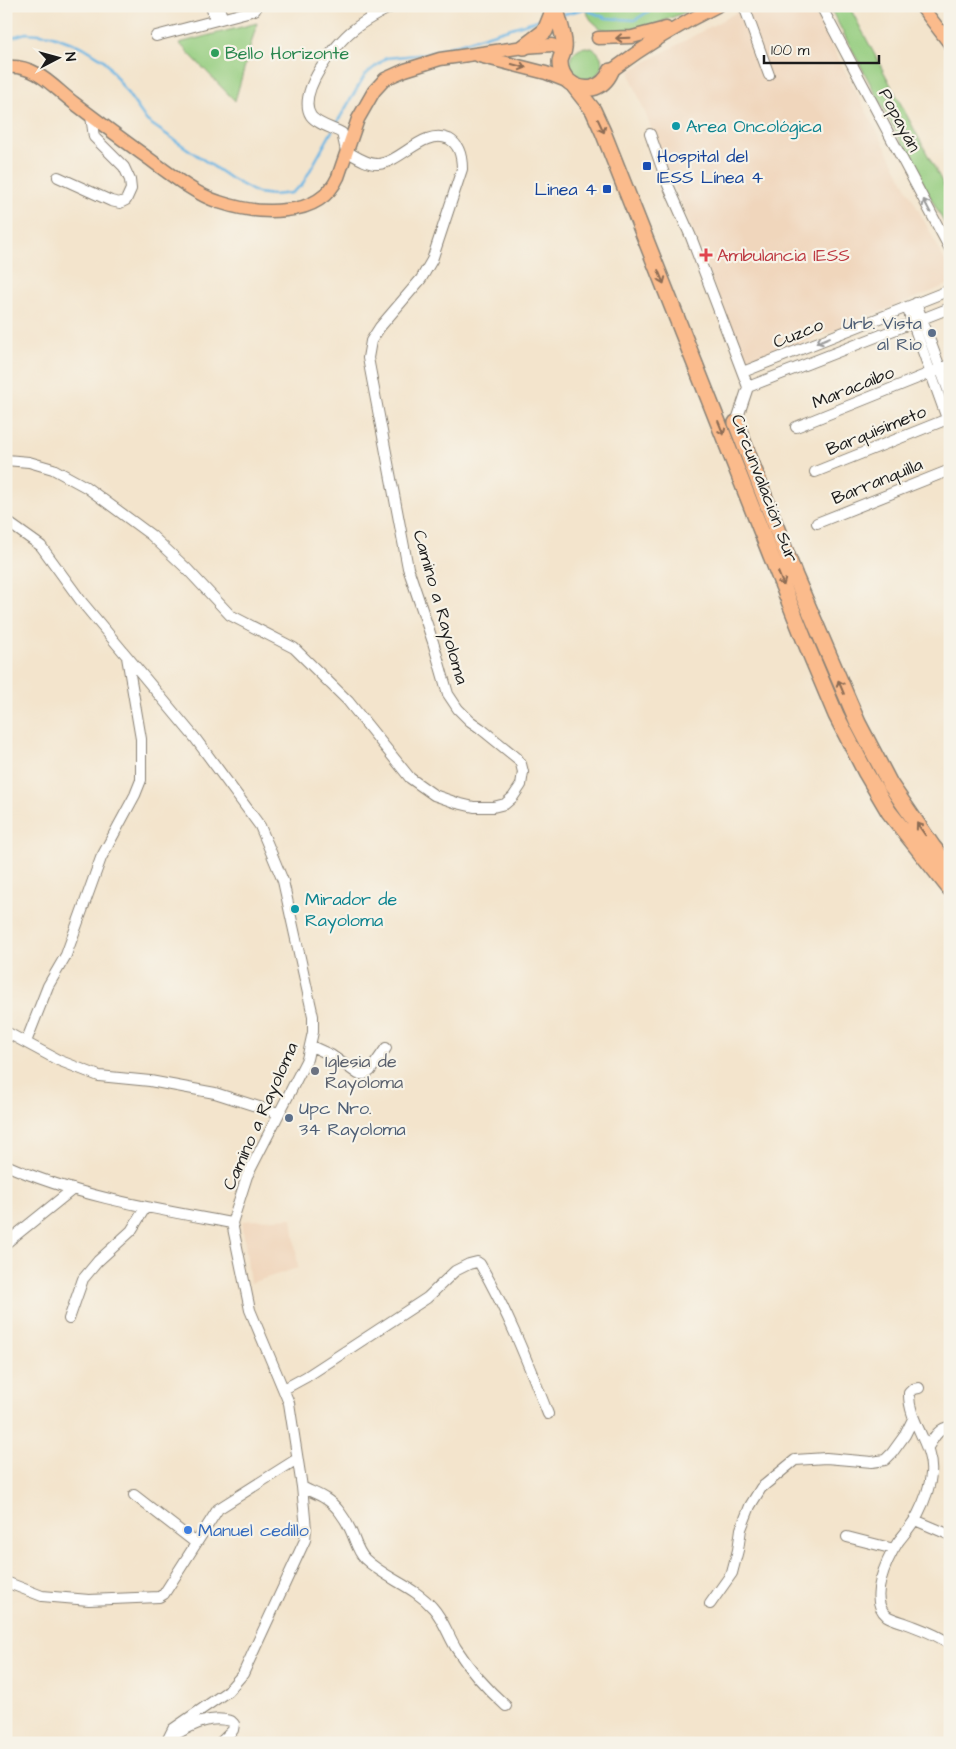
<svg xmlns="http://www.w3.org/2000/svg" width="956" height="1749" font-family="'Architects Daughter',sans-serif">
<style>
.built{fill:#f0d6bc}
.green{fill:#95cd80;stroke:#58744e}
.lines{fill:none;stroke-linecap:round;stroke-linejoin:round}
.stream{stroke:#6bb6e4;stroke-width:2.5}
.minor-casing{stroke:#888074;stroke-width:12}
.major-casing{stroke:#888074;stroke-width:15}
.highway-casing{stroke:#888074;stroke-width:18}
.minor{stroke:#fff;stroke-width:10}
.major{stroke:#fbbb8c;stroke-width:12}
.highway{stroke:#fbbb8c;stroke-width:15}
.oneway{stroke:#8c6c54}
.oneway2{stroke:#999}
.leisure-dot{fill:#2e9e5b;stroke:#f7f3e8;stroke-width:2}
.culture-dot{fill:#0f9aa8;stroke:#f7f3e8;stroke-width:2}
.transit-dot{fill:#1a4fb4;stroke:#f7f3e8;stroke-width:2}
.health-dot{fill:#e0444e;stroke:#f7f3e8;stroke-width:2}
.service-dot{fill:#5c6f8a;stroke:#f7f3e8;stroke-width:2}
.worship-dot{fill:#6b7280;stroke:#f7f3e8;stroke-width:2}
.shop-dot{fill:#3f7fe0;stroke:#f7f3e8;stroke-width:2}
.labels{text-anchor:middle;stroke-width:4.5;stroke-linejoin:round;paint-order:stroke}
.leisure-label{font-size:18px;fill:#27864d;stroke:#f7f3e8;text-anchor:start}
.street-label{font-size:18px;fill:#1c1c1c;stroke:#f7f3e8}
.culture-label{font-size:18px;fill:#0d838f;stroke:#f7f3e8;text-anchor:start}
.transit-label{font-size:18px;fill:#164399;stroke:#f7f3e8;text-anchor:start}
.health-label{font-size:18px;fill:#be3a42;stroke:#f7f3e8;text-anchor:start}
.service-label{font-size:18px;fill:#4e5e75;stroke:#f7f3e8;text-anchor:end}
.worship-label{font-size:18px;fill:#5b616d;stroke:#f7f3e8;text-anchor:start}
.shop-label{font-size:18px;fill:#366cbe;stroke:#f7f3e8;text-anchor:start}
</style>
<rect width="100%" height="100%" fill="#f7f3e8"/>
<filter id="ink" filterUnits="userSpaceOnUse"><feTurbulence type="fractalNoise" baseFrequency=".02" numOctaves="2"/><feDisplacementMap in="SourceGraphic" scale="10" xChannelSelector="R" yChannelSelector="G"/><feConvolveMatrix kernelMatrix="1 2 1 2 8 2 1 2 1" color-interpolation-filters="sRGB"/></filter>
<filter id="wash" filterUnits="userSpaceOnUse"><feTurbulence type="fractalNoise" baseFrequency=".0096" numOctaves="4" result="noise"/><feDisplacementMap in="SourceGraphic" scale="20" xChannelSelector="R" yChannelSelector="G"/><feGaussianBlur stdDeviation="1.12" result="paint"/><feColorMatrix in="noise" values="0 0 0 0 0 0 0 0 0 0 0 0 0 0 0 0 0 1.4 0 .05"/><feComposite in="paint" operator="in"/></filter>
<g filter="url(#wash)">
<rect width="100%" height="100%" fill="#f3e4cc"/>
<path class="built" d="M 748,6 L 811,6 L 950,270 L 950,284 L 753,363 L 747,363 L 744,359 L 631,78 L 630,72 L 633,69 Z
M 292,1218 L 298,1268 L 250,1283 L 242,1221 Z"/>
<path class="green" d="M 583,6 L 700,6 L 632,34 L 616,34 L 600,28 L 591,20 Z
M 829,6 L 849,6 L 950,197 L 950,234 Z
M 257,23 L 235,101 L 179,43 Z
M570 63a16 16 0 1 1 32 0a16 16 0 1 1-32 0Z"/>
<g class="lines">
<path class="stream" d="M 564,14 L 584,9 L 606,18 L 635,20 L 657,6
M 6,39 L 26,33 L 50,35 L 83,47 L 104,60 L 147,121 L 230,178 L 257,193 L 274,195 L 291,193 L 302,185 L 332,131
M 335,126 L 365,75 L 386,58 L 426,54 L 544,18"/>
</g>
</g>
<g filter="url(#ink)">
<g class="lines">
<g class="minor-casing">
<path id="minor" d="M 211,6 L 215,20
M 219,6 L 222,18
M 744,6 L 769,75
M 821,6 L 950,249
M 156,36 L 255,10
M 650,134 L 668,185 L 691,237 L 748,387 L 736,423
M 58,177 L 111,201 L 120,203 L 126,200 L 131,189 L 130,180 L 124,167 L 94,137 L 91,116
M 916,303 L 950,395
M 907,307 L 949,424
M 743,372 L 950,290
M 748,387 L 950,308
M 796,427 L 950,365
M 6,460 L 29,462 L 53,469 L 86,487 L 151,535 L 187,569 L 230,615 L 294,648 L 348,701 L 410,778 L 434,795 L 457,803 L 474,807 L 493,807 L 505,804 L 513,797 L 521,785 L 523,772 L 521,764 L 517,758 L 480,728 L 470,721 L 458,709 L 448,694 L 433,642 L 408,568 L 368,358 L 371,341 L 380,327 L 421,279 L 432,260 L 462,169 C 462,158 460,145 449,139 C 423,128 402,162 378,164 C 368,165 355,156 346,151 L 342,133 C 333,128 317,124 311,116 C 296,93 336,43 353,30 C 365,20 379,13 393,6
M 815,472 L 950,418
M 6,521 L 41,546 L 81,601 L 195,738 L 260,826 L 283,881 L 313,1016 L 313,1032 L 307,1059 L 247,1176 L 232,1223 L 250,1310 L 289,1403 L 302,1487 L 306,1529 L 305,1540 L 243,1674 L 228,1691 L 173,1729 L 166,1743
M 817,523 L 950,470
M 6,1032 L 58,1060 L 99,1076 L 150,1081 L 215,1093 L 278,1113
M 26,1042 L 48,986 L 66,955 L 101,858 L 135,795 L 141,780 L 141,739 L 127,657
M 311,1046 L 331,1055 L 358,1074 L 364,1074 L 370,1071 L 386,1048
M 6,1165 C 78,1197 156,1209 232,1223
M 6,1243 L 73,1189
M 69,1319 L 83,1279 L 98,1261 L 131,1231 L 145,1208
M 919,1388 L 913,1389 L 909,1393 C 908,1422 934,1446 931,1474 C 930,1487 924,1502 918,1514 C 913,1524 905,1533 898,1542 C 887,1559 867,1600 887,1616 C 892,1619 899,1621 905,1623 C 920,1629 937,1634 950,1644
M 284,1389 L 306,1377 L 427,1298 L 455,1271 L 469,1264 L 477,1262 L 480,1264 C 508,1312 528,1363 548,1414
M 927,1449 C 932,1441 938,1427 950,1427
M 302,1487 C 309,1491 319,1494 326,1499 C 336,1505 345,1518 350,1529 C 355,1539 357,1551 365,1559 C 386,1579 414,1586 433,1608 C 443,1619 448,1635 456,1648 C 470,1670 486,1688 506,1706
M 134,1495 L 196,1543
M 915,1520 L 950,1535
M 847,1537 L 894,1549
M 6,1582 L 42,1596 L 89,1600 L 159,1597 L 164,1594 L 218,1509 L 297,1459
M 710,1604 L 732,1573 L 738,1550 L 741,1529 L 750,1506 L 761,1488 L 795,1460 L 826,1458 L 872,1462 L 885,1460 L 892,1453 L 905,1435 L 913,1419
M 171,1737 C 191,1726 207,1715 231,1721 L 234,1724 L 233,1730 L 220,1743"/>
</g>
<g class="major-casing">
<path id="major" d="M 921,6 L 950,44
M 598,38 L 632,37 L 666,28
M 479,56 L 546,73 L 569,82
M 6,67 C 36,64 53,87 74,103 C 99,122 123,140 148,158 C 167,172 196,195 219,202 C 240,209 264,213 286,210 C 309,208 328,199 338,177 L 358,119 L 374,91 L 385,79 L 405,70 L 440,59 L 524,47 L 552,45 L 563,50
M 611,71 C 646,45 678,25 717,6"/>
</g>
<g class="highway-casing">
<path id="highway" d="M 555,6 C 557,15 566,40 564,48 C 564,53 560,57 560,62 C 560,79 576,91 592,88 C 601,86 607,80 611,71
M 524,47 L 545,31 L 555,6
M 574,86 L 593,110 L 603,132 L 804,639 L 836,715 L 866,773 L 889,812 L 950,889
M 736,423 L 795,576 L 858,723 L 890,784 L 933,847 L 950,868"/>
</g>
<use href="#minor" class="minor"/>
<use href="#major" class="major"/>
<use href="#highway" class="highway"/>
</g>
<defs><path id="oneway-shaft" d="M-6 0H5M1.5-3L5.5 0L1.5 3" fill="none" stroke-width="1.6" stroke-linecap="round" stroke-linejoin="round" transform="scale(1.25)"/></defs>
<g class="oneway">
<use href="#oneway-shaft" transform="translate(623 38) rotate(178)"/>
<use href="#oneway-shaft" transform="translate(519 66) rotate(15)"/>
<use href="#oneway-shaft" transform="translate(601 126) rotate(65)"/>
<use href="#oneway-shaft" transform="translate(661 277) rotate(68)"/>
<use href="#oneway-shaft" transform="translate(721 428) rotate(68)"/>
<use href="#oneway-shaft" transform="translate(781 579) rotate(68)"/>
<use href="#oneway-shaft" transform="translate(841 687) rotate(-113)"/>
<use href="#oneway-shaft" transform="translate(921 829) rotate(-125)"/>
</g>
<g class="oneway2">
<use href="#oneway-shaft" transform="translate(927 206) rotate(-118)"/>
<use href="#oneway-shaft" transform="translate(823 340) rotate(158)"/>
</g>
</g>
<circle class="leisure-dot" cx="215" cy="53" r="5"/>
<g class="culture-dot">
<circle cx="676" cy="126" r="5"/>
<circle cx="295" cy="909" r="5"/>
</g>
<g class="transit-dot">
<rect x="642" y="161" width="10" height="10" rx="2.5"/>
<rect x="602" y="184" width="10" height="10" rx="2.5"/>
</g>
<path class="health-dot" d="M703.5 247.5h5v5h5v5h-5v5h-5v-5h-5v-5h5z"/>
<g class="service-dot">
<circle cx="932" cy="333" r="5"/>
<circle cx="289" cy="1118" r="5"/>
</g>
<circle class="worship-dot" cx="315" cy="1071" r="5"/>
<circle class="shop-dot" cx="188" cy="1530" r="5"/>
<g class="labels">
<g class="leisure-label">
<text x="225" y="59">Bello Horizonte</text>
</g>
<g class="street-label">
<text transform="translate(900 120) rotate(62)" y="6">Popayán</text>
<text transform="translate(798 333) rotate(-22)" y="6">Cuzco</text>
<text transform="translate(853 387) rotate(-22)" y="6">Maracaibo</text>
<text transform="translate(876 430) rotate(-22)" y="6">Barquisimeto</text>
<text transform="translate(877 481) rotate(-22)" y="6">Barranquilla</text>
<text transform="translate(765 488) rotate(69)" y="6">Circunvalación Sur</text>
<text transform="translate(441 607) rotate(74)" y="6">Camino a Rayoloma</text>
<text transform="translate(260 1116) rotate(-66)" y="6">Camino a Rayoloma</text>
</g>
<g class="culture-label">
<text x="686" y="132">Area Oncológica</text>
<text x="305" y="905">Mirador de<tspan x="305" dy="21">Rayoloma</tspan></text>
</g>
<g class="transit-label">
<text x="657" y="162">Hospital del<tspan x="657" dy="21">IESS Línea 4</tspan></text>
<text x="597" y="195" text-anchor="end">Linea 4</text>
</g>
<g class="health-label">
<text x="717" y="261">Ambulancia IESS</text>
</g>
<g class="service-label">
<text x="922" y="329">Urb. Vista<tspan x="922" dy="21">al Rio</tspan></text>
<text x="299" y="1114" text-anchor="start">Upc Nro.<tspan x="299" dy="21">34 Rayoloma</tspan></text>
</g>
<g class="worship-label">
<text x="325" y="1067">Iglesia de<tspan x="325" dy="21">Rayoloma</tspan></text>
</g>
<g class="shop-label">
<text x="198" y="1536">Manuel cedillo</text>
</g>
</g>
<rect width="956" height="1749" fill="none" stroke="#f7f3e8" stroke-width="25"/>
<g transform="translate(58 58) rotate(84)" stroke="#f7f3e8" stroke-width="4" paint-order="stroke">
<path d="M0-4L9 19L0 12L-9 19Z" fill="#1c1c1c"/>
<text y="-8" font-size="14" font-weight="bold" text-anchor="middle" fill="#1c1c1c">N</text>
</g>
<path d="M764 55v8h115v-8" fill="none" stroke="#1c1c1c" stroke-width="2.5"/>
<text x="771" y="55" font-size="15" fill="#1c1c1c" stroke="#f7f3e8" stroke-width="4" paint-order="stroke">100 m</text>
</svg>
